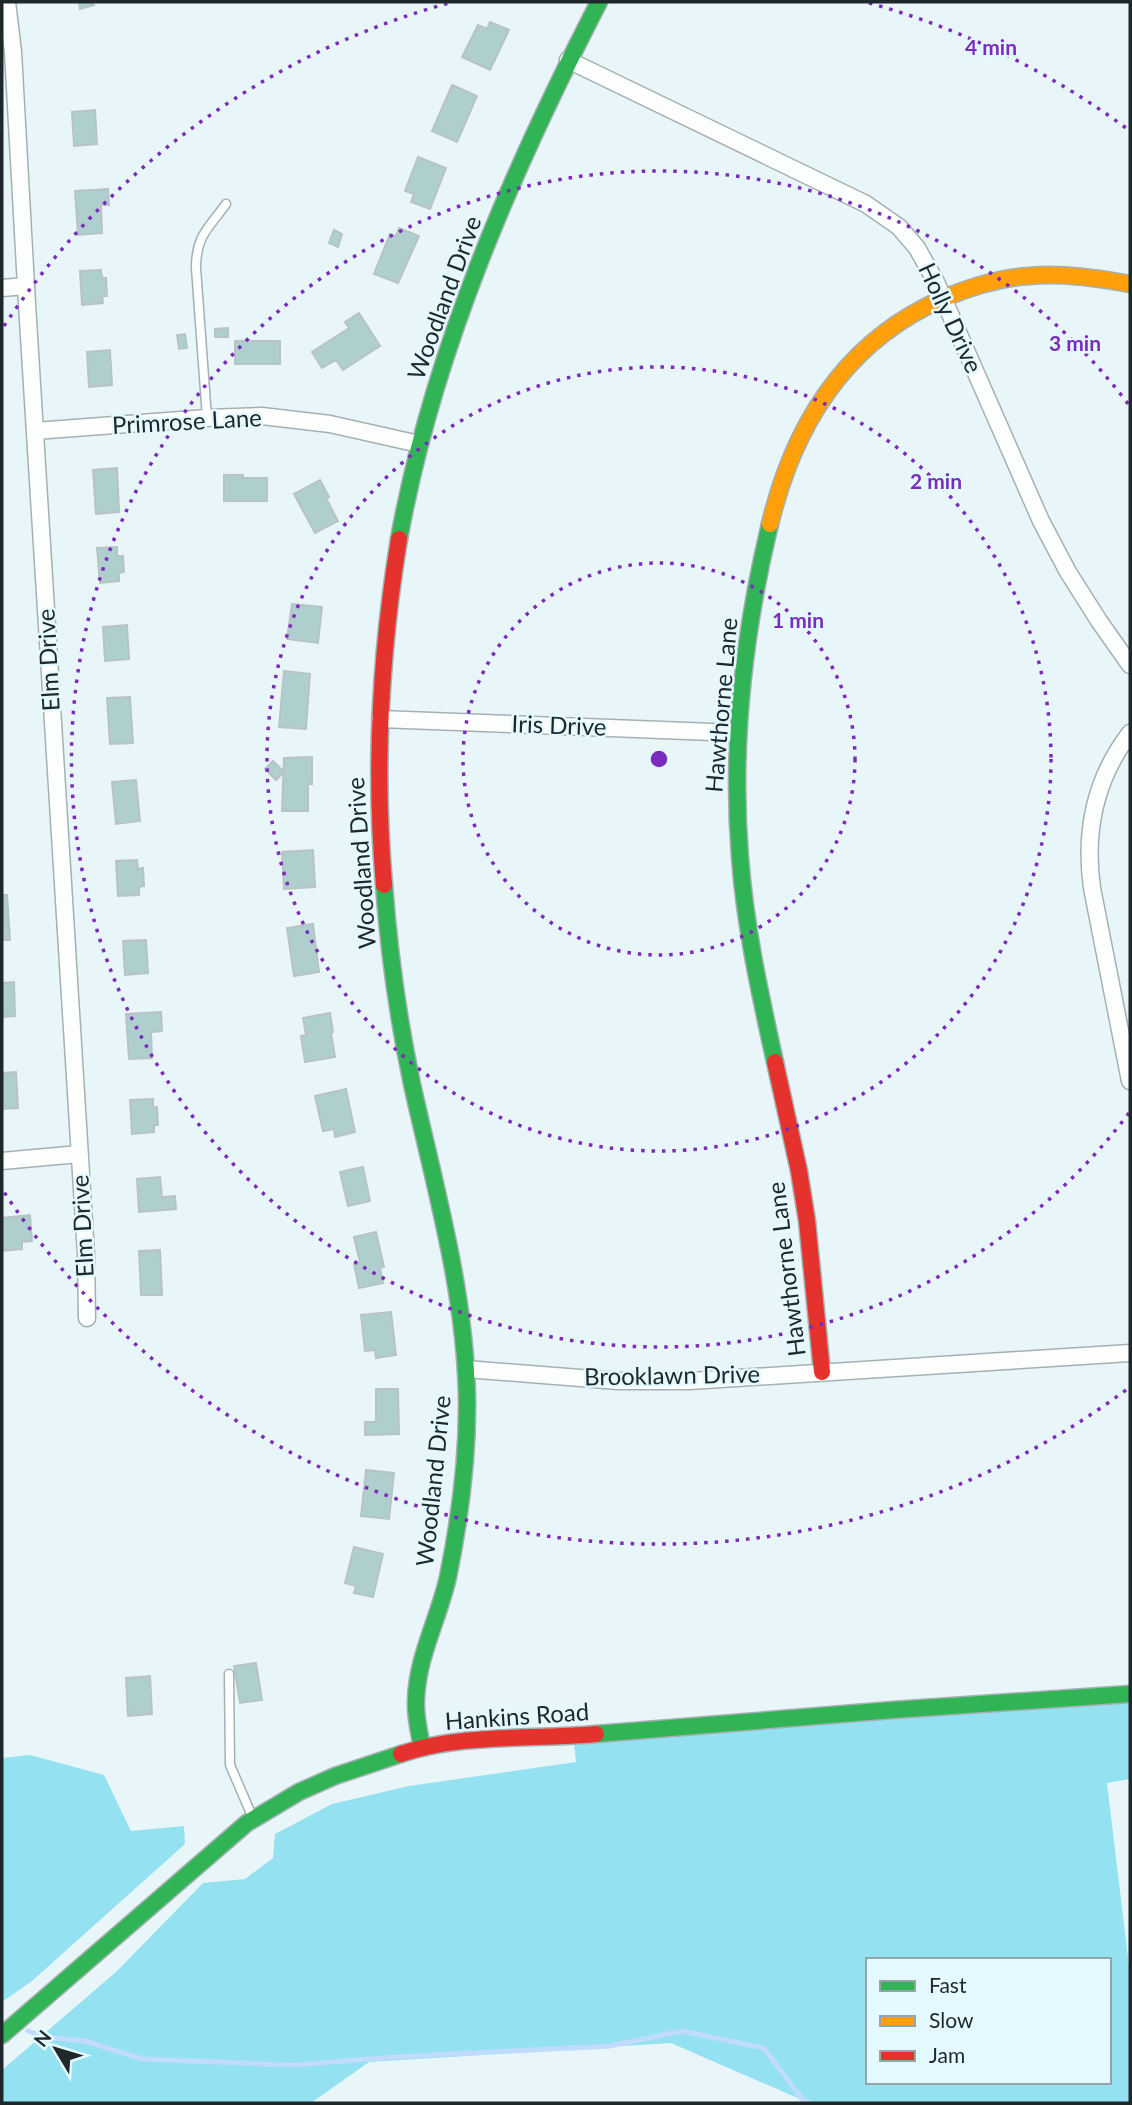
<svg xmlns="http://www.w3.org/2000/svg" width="1132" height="2105" font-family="Lato,sans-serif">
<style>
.forest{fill:#93e1f1;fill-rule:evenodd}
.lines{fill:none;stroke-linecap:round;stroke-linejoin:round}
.stream{stroke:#c0dbfb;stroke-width:5}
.building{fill:#afcfcf;stroke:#b8c3c4;stroke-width:2}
.lane-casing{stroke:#a5b0b2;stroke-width:11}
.street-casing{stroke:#a5b0b2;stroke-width:19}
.fast-casing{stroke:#a5b0b2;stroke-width:19}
.slow-casing{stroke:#a5b0b2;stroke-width:19}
.jam-casing{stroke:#a5b0b2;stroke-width:19}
.lane{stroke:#fcfefe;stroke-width:8}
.street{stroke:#fcfefe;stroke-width:16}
.fast{stroke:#30b455;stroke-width:16}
.slow{stroke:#ff9f0a;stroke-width:16}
.jam{stroke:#e5322d;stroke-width:16}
.ring{fill:none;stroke:#7b2cbf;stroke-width:3.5;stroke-dasharray:3.5 7}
.labels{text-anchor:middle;stroke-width:5;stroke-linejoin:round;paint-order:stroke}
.street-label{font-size:24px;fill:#1e282b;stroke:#e3f9ff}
.centre{fill:#7b2cbf;stroke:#e3f9ff;stroke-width:3.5}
.ring-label{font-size:21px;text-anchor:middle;font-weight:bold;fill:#7b2cbf;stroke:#e3f9ff;stroke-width:5;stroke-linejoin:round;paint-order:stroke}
</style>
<rect width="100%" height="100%" fill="#e9f6f9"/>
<path class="forest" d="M 1130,1694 L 1130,1779 L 1107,1783 L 1130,1974 L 1130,2103 L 809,2103 L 671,2043 L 369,2062 L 311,2103 L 2,2103 L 2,2070 L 116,1972 L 203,1883 L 245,1879 L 273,1858 L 275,1834 L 332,1804 L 409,1786 L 576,1762 L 573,1735 ZM 868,1960 L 1109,1960 L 1109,2082 L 868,2082 Z
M 30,1755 L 104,1775 L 131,1831 L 184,1826 L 185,1844 L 32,1981 L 2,2002 L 2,1758 Z"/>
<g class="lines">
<path class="stream" d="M 28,2031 L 44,2037 L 85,2041 L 142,2059 L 294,2065 L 394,2057 L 610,2046 L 682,2031 L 764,2048 L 802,2099 L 810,2103"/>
</g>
<path class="building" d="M 79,2 L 93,2 L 94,5 L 80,9 Z
M 490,22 L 509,30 L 490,70 L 462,57 L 478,25 L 487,29 Z
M 452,85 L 477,96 L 457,142 L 432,131 Z
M 95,110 L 97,144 L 74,146 L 72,112 Z
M 418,157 L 446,168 L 430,209 L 411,202 L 414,194 L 405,191 Z
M 108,189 L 109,205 L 101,205 L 102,233 L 78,235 L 75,191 Z
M 399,228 L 419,236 L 398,283 L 374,274 L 390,234 L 396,236 Z
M 334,230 L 342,234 L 338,247 L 329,243 Z
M 101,270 L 102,278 L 106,278 L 107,296 L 102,296 L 103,303 L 82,305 L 80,271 Z
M 359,313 L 380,346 L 343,370 L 336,360 L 322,368 L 312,352 L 349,328 L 345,322 Z
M 228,328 L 228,337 L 215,337 L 215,329 Z
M 185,334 L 187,348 L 179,349 L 177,335 Z
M 235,341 L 280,341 L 280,364 L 235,364 Z
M 110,350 L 112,385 L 89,387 L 87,352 Z
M 117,468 L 119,512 L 96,514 L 93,470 Z
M 224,475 L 243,475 L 243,478 L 267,478 L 267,501 L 224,501 Z
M 320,480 L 329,497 L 326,498 L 338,521 L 315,533 L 294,494 Z
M 117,547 L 117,556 L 123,556 L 124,572 L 119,573 L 119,581 L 100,583 L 97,548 Z
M 292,604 L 322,607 L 318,643 L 287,639 Z
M 127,625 L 129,659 L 105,661 L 103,627 Z
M 284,671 L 310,674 L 306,729 L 279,727 Z
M 130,697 L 133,743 L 110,744 L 107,698 Z
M 312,757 L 312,784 L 308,784 L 308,811 L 282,811 L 284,758 Z
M 273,761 L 284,772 L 276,780 L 265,769 Z
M 136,780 L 140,821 L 116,824 L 112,782 Z
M 313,850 L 315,887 L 284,889 L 282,852 Z
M 137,860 L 138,869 L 143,868 L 144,886 L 139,887 L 139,895 L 118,896 L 116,861 Z
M 2,895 L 7,895 L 10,940 L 2,940 Z
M 313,924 L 319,972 L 294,976 L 287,928 Z
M 146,940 L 148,973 L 125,975 L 123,941 Z
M 14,982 L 15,1016 L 2,1017 L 2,983 Z
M 161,1012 L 162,1031 L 151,1032 L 152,1058 L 129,1059 L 126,1014 Z
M 330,1013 L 333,1032 L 331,1033 L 335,1057 L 305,1062 L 301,1036 L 306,1035 L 303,1018 Z
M 16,1072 L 18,1108 L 2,1109 L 2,1073 Z
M 346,1089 L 355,1132 L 335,1137 L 334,1129 L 323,1131 L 315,1096 Z
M 153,1099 L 153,1108 L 157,1107 L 158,1125 L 154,1125 L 154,1132 L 132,1134 L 130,1100 Z
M 363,1167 L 370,1201 L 348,1206 L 340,1172 Z
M 160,1177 L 162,1197 L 175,1196 L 176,1209 L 139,1212 L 137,1179 Z
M 30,1215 L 32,1241 L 22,1242 L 22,1249 L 2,1251 L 2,1218 Z
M 376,1232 L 384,1267 L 380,1268 L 383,1283 L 359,1288 L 354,1264 L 360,1263 L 354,1237 Z
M 160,1250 L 162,1295 L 141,1295 L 139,1251 Z
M 391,1312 L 396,1355 L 376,1358 L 375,1350 L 365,1351 L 361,1315 Z
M 376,1389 L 398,1389 L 399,1434 L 365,1435 L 365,1422 L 376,1422 Z
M 366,1470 L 394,1473 L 389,1519 L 361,1516 Z
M 354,1547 L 383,1554 L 373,1597 L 354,1593 L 356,1586 L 345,1583 Z
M 256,1663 L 262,1700 L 240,1703 L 234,1666 Z
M 150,1676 L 152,1714 L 128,1716 L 126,1678 Z"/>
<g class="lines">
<g class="lane-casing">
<path id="lane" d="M 207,418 L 196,268 C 196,236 208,229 226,204
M 229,1674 L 230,1765 L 252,1816"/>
</g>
<g class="street-casing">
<path id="street" d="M 7,2 L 13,52 L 27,304 L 86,1254 L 87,1318
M 568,60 L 866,204 L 899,227 L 917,248 L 936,282 L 1041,521 L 1068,572 L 1099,621 L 1130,665
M 2,288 L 26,286
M 35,431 L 207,418 L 262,416 L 330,424 L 419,444
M 380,719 L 738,733
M 1130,733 C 1095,779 1084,831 1092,888 L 1130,1081
M 2,1161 L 79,1154
M 466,1369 L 618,1381 L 690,1381 L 1130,1353"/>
</g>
<g class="fast-casing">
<path id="fast" d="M 770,524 C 744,632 731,746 740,857 C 745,926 760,994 775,1062
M 399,539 C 433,351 512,171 599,2
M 384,885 C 389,952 398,1018 412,1084 C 435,1188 465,1290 467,1397 C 468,1458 460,1518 448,1577 C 439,1618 417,1657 416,1700 C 415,1716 419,1731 422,1747
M 596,1734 L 893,1710 L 1130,1694
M 2,2035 L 247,1823 L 299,1792 L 335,1776 L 401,1754"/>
</g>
<g class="slow-casing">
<path id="slow" d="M 770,524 C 794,424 845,342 942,299 C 970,287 998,278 1029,276 C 1063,273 1097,278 1130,284"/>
</g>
<g class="jam-casing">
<path id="jam" d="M 384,885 C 374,768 380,655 399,539
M 775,1062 L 799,1171 L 807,1221 L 822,1372
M 401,1754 C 463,1733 531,1740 596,1734"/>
</g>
<use href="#lane" class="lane"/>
<use href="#street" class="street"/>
<use href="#fast" class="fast"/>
<use href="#slow" class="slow"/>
<use href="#jam" class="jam"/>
</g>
<g class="ring">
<circle cx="659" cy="759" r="196"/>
<circle cx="659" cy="759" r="392"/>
<path d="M1129 1113A588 588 0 1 1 1129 405"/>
<path d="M1126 1390A785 785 0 0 1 4 1192M4 326A785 785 0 0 1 449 3M869 3A785 785 0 0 1 1126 128"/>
</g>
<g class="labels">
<g class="street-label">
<text transform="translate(445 298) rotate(-70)" y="8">Woodland Drive</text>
<text transform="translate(950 318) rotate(65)" y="8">Holly Drive</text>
<text transform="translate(187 422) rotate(-3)" y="8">Primrose Lane</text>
<text transform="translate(49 660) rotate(-93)" y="8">Elm Drive</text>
<text transform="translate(722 705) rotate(-85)" y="8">Hawthorne Lane</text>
<text transform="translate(559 726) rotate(2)" y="8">Iris Drive</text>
<text transform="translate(362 863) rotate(-94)" y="8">Woodland Drive</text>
<text transform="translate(83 1226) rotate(-93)" y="8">Elm Drive</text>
<text transform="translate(787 1269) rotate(-97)" y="8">Hawthorne Lane</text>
<text transform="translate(672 1376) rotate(-1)" y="8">Brooklawn Drive</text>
<text transform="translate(434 1481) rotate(-84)" y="8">Woodland Drive</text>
<text transform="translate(517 1717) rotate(-4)" y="8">Hankins Road</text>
</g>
</g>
<circle cx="659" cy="759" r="10" class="centre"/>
<g class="ring-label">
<text x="991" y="55">4 min</text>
<text x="1075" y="351">3 min</text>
<text x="936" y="489">2 min</text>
<text x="798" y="628">1 min</text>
</g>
<rect width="1132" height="2105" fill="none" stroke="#1e282b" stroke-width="7"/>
<rect x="866" y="1958" width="245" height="126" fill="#e3f9ff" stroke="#94a5aa" stroke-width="2"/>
<rect x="880" y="1981" width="35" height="10" fill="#30b455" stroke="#94a5aa" stroke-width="2"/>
<text x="929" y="1993" font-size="21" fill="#1e282b">Fast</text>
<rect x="880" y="2016" width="35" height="10" fill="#ff9f0a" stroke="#94a5aa" stroke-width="2"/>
<text x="929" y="2028" font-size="21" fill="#1e282b">Slow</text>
<rect x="880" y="2051" width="35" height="10" fill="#e5322d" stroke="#94a5aa" stroke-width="2"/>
<text x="929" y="2063" font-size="21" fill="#1e282b">Jam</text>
<g transform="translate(56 2049) rotate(308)" stroke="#e3f9ff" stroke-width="5" paint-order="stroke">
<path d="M0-5L12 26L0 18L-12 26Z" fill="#1e282b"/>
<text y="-10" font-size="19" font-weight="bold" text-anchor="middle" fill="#1e282b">N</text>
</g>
</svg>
